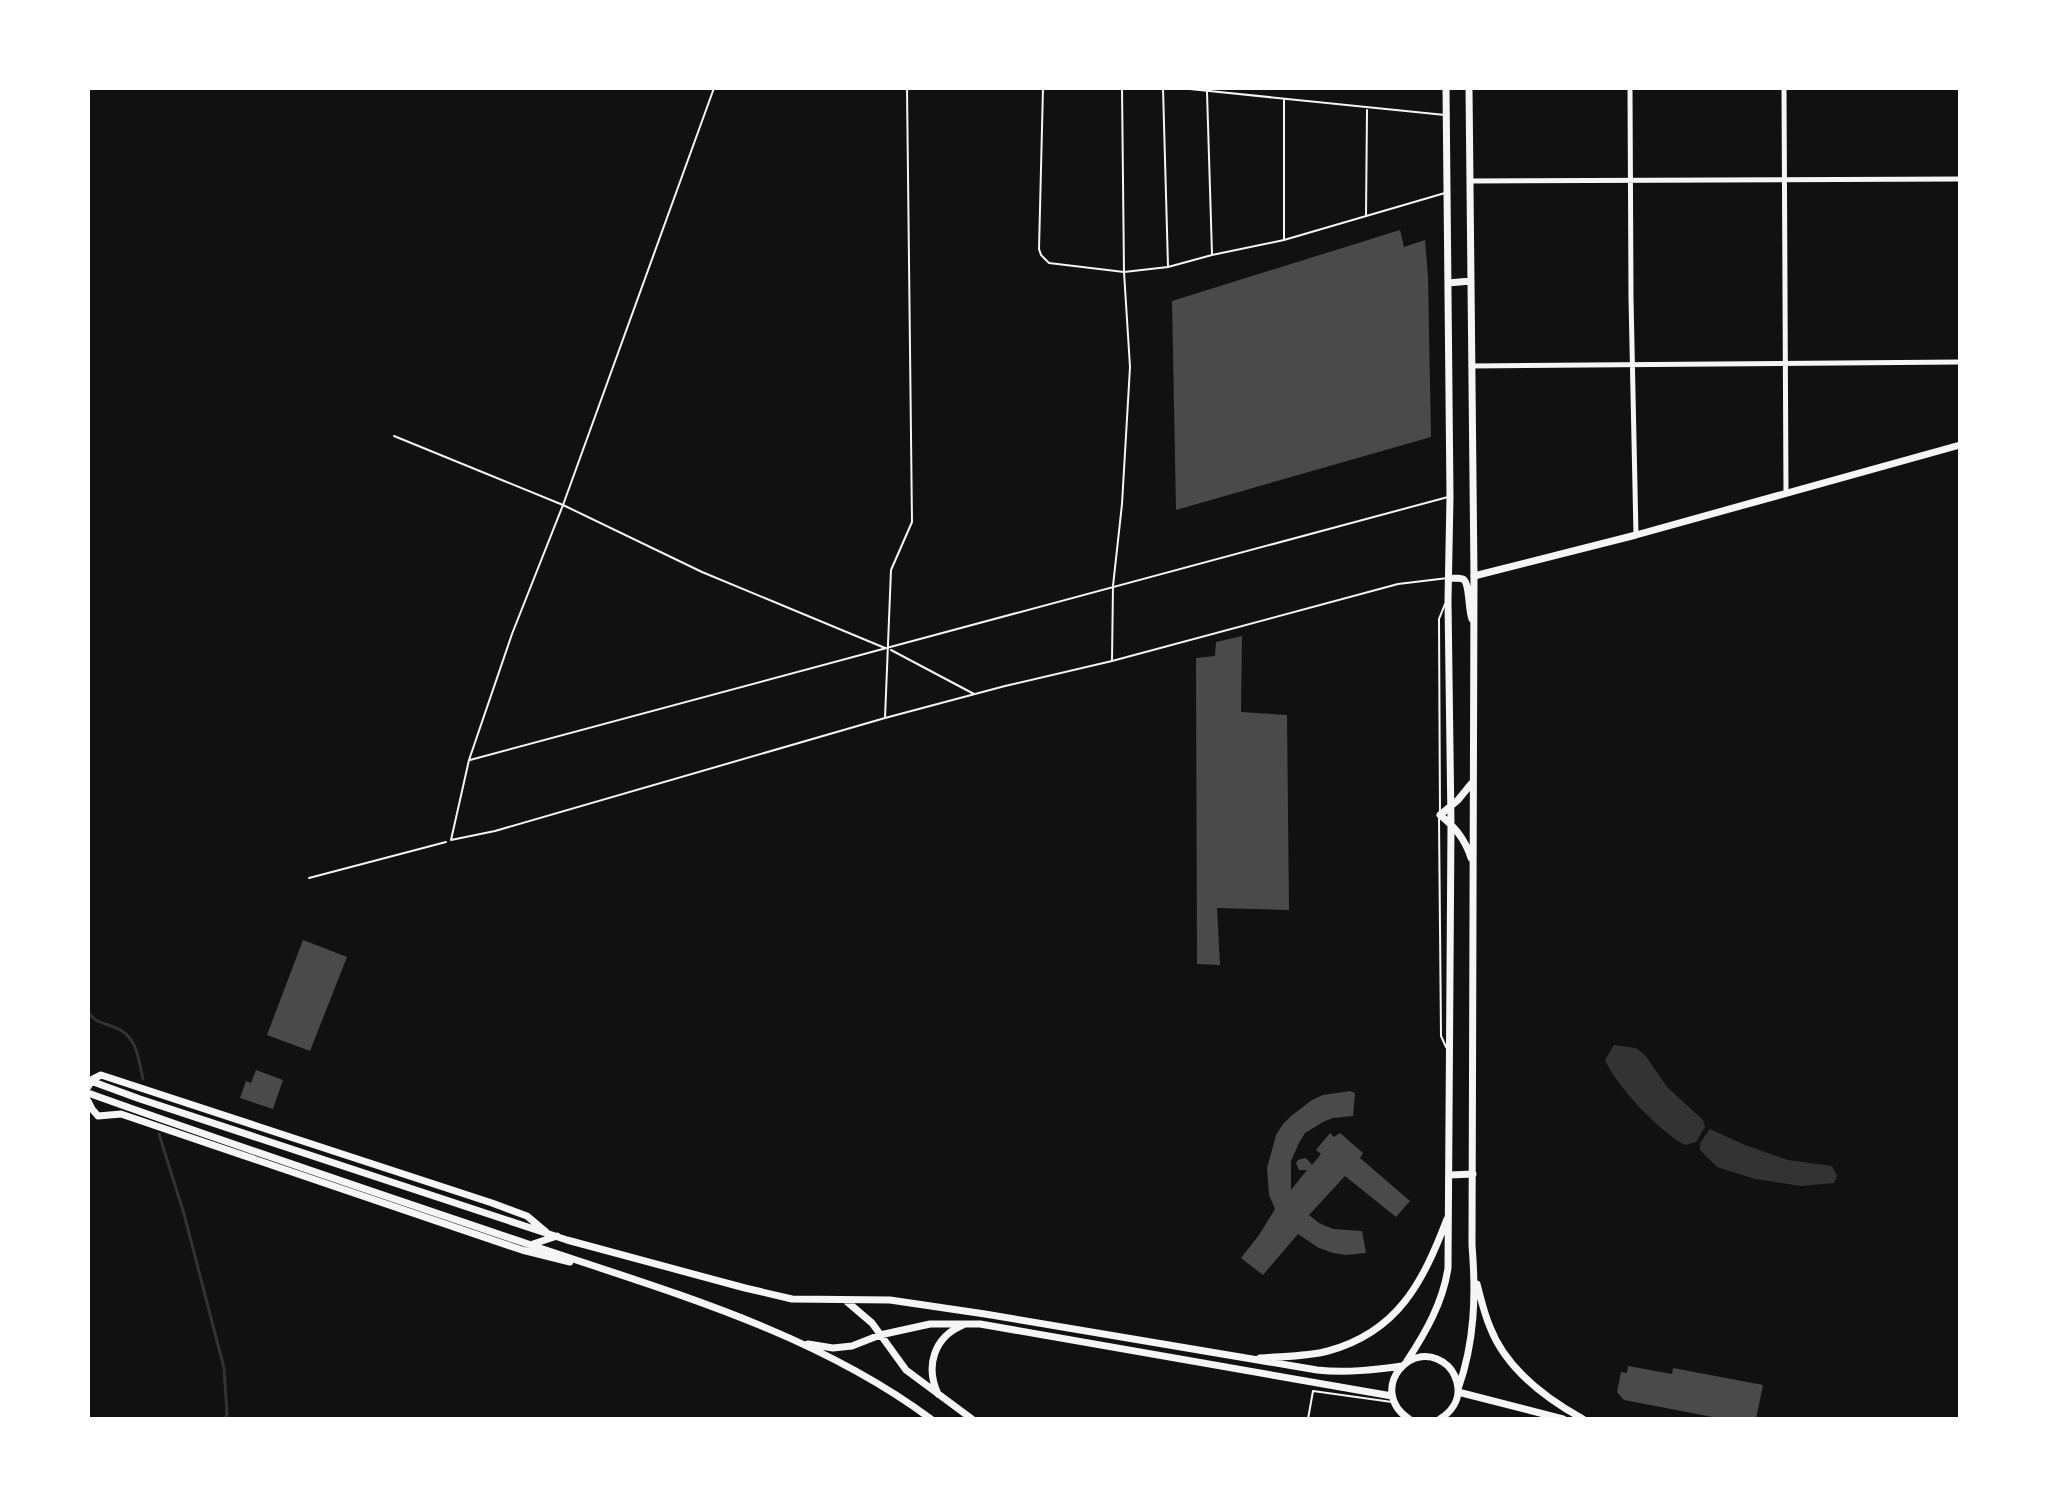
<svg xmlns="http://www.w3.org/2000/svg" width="2048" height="1507" font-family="'Fira Sans Condensed',sans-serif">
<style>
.water{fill:#333}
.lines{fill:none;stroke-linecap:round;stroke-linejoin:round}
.stream{stroke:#333;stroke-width:3}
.building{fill:#4a4a4a}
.path{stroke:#f5f5f5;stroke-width:2}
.service{stroke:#f5f5f5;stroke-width:2}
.minor{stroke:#f5f5f5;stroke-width:5}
.secondary{stroke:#f5f5f5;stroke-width:7}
.primary{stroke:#f5f5f5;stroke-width:7}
</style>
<rect width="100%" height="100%" fill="#111"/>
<path class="water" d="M 1614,1045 L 1636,1048 L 1645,1055 L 1667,1087 L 1703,1120 L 1705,1127 L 1696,1142 L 1685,1145 C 1660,1132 1616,1086 1605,1060 Z
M 1710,1129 L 1745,1145 L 1788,1160 L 1832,1166 L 1837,1176 L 1834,1183 L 1801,1186 L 1755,1179 L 1717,1167 L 1700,1150 L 1700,1143 Z"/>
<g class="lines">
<path class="stream" d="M 88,1012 C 96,1025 110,1023 122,1031 C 138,1041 139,1063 143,1079
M 159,1134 L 184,1214 L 224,1368 L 227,1414 L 225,1419"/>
</g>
<path class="building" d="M 1400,230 L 1404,247 L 1425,240 L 1428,277 L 1431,437 L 1176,510 L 1172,301 Z
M 1242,636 L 1241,712 L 1287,715 L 1289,910 L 1217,908 L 1220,965 L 1197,964 L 1196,658 L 1215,656 L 1216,642 Z
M 303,940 L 347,957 L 310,1051 L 267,1035 Z
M 256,1070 L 283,1080 L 273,1109 L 240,1098 L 246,1081 L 251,1083 Z
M 1350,1091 L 1355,1093 L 1353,1116 L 1333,1118 L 1323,1122 L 1305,1133 L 1299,1143 L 1291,1161 L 1291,1190 L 1307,1170 L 1299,1170 L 1296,1163 L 1298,1160 L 1305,1158 L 1308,1160 L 1312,1165 L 1321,1154 L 1316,1150 L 1330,1133 L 1334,1137 L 1340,1133 L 1363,1153 L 1360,1158 L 1410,1201 L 1396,1217 L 1345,1176 L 1309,1215 L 1319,1223 L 1333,1229 L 1362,1231 L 1366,1253 L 1346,1255 L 1333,1253 L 1319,1248 L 1298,1234 L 1263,1275 L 1241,1258 L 1259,1235 L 1275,1209 L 1269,1195 L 1267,1168 L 1276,1135 L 1283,1124 L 1291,1116 L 1312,1100 L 1323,1095 Z
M 1628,1366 L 1672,1374 L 1673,1368 L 1763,1385 L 1756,1419 L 1723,1419 L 1624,1400 L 1617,1392 L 1621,1372 L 1627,1373 Z"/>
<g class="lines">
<path class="path" d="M 309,878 L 446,842"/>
<path class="service" d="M 714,88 L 563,505 L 512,634 L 469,760 L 451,840 L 495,831 L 885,718 L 1005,686 L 1112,661 L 1398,584 L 1448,578
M 1043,88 L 1039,249 L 1041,255 L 1049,263 L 1124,272 L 1168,267 L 1212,255 L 1284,240 L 1445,193
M 1163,88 L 1168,266
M 1180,88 L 1445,115
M 1207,92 L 1212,254
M 1284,99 L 1284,239
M 1366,215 L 1367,110
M 394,436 L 563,505 L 702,572 L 885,648
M 891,650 L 974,694
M 1112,660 L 1113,586 L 1122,504 L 1130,367 L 1124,272 L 1122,88
M 885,718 L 891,570 L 912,522 L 907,88
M 470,760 L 1448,497
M 1440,813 L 1439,619 L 1445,604
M 1439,819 L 1441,1036 L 1446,1047
M 1308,1419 L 1313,1391 L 1392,1402"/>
<path class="minor" d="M 1630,88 L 1631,298 L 1636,535
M 1784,88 L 1786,493
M 1470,181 L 1960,179
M 1471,366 L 1960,362"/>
<path class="secondary" d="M 1474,576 L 1636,535 L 1960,445"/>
<path class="primary" d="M 1448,283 L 1471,281
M 1449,578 C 1451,578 1460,578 1463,579 C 1470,583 1468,610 1472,619
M 1471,858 C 1465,839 1455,827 1440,815 L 1458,800 L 1471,784
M 88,1080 L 140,1099 L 567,1240 L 745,1288 L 792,1299 L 890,1300 L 985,1314 L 1317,1370 C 1346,1373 1373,1370 1402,1366
M 88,1087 L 93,1079 L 101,1075 L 492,1203 L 527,1216 L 546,1232
M 88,1093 C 236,1146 385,1196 534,1246 C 670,1292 814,1332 931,1419
M 88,1101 L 92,1109 L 98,1116 L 121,1114 L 522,1250 L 570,1262
M 1450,1175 L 1473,1174
M 533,1244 L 557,1236
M 1477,1284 C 1481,1299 1484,1313 1490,1327 C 1506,1369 1545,1398 1583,1419
M 845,1300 L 872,1323 L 906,1370 L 972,1419
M 808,1344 L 833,1348 L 852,1346 L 880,1335 L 930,1324 L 980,1324 L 1392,1396
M 1260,1358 C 1282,1356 1306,1357 1328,1351 C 1398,1332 1423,1282 1447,1219
M 1407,1361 C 1426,1332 1443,1302 1448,1268 L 1451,824 L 1448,601 L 1450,497 L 1446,88
M 1458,1389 C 1475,1342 1476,1294 1472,1245 L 1474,576 L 1469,88
M 1458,1392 L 1563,1419
M 938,1394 C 925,1366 934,1337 963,1325
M 1409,1419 C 1366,1390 1413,1334 1448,1366 C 1454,1372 1457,1380 1458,1388 C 1459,1401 1451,1412 1440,1419"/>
</g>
<rect width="2048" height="1507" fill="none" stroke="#ffffff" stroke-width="180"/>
</svg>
